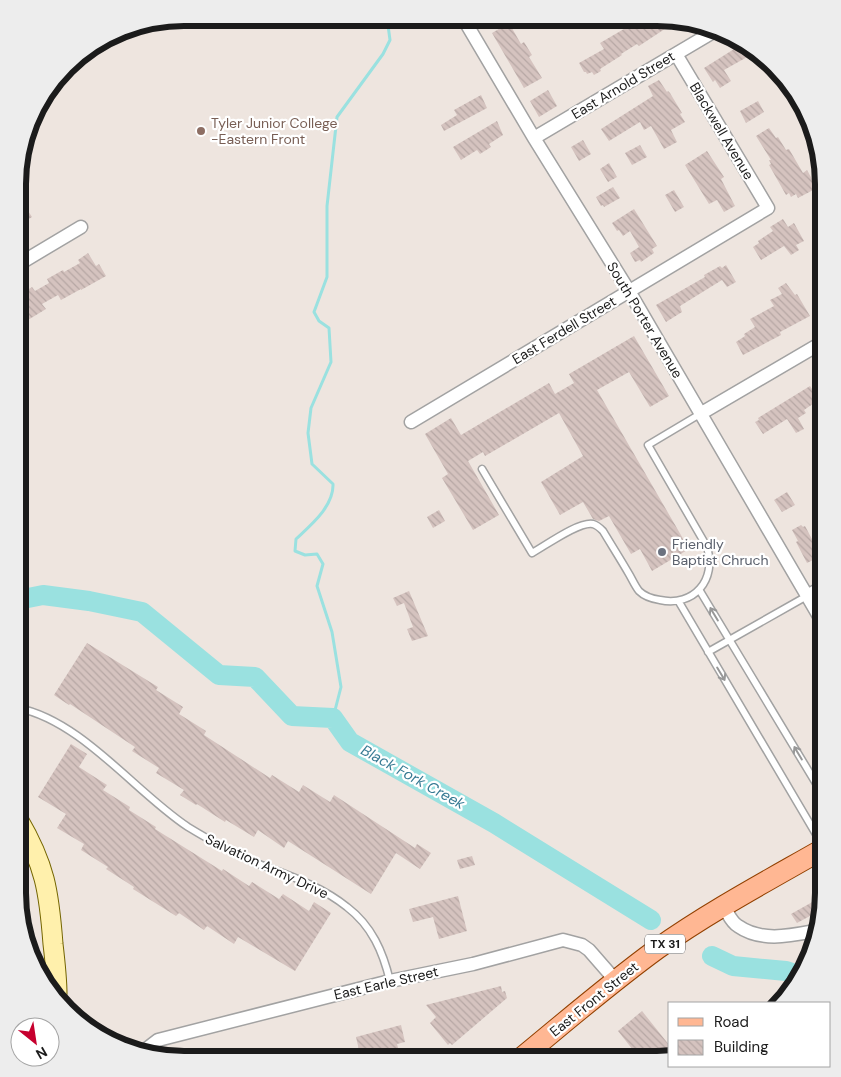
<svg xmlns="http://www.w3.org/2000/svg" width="841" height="1077" font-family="'DM Sans',sans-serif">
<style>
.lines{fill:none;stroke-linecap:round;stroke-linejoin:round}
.stream{stroke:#9ae1e0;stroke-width:3}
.river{stroke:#9ae1e0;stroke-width:20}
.building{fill:url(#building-back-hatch)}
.lane-casing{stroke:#a2a2a2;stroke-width:9}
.street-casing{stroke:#a2a2a2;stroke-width:15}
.secondary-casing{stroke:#746500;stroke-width:21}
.primary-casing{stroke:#924000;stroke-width:22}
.lane{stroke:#fff;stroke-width:6}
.street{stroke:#fff;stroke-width:12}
.secondary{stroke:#fff0ac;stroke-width:19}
.primary{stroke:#ffb793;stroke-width:20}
.oneway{stroke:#989898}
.education-dot{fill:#8d6e63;stroke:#fff;stroke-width:2}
.worship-dot{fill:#6b7280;stroke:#fff;stroke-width:2}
.labels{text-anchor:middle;stroke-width:4.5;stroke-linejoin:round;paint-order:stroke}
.shield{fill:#fff;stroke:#5f5f5f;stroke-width:1}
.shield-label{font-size:12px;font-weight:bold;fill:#1b1b1b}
.street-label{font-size:14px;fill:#1b1b1b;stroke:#fff}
.education-label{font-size:14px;fill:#785e54;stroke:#fff;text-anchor:start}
.worship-label{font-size:14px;fill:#5b616d;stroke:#fff;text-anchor:start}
.water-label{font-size:15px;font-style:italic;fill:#367a93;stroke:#fff}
.rim{fill:none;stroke:#1b1b1b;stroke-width:6}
</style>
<defs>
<pattern id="building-back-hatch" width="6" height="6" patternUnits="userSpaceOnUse" patternTransform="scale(1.25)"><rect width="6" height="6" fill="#d5c3bf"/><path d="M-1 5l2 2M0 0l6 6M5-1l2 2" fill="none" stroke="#b6a7a4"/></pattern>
</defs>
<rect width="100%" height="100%" fill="#eee5df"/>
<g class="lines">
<path class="stream" d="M 333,718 L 341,687 L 332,632 L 317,586 L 323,564 L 317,554 L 305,555 L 295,551 L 296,539 C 311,525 334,506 333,484 L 312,464 L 308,433 L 311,408 L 331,362 L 329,328 L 319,321 L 314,312 L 327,277 L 327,206 L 337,117 L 383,54 L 390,40 L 387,18"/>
<path class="river" d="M 18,600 L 43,595 L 89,601 L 142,612 L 219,675 L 255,677 L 292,716 L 333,718 L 350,742 L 494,823 L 651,920
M 712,956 L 733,966 L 786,971 L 801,976"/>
</g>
<path class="building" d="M 641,19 L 680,19 L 639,46 L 637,44 L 621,54 L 622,55 L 600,69 L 601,71 L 594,75 L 592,72 L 587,74 L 586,72 L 584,72 L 579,63 L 604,49 L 600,43 Z
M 509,23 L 521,44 L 524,42 L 532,55 L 529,57 L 542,78 L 524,88 L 492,33 Z
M 742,44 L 749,56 L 724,70 L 731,81 L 720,88 L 715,80 L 713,82 L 704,68 Z
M 659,80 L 667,92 L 668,91 L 670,93 L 682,113 L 680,114 L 685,122 L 671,130 L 677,142 L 664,149 L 651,126 L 644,130 L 640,122 L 609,141 L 601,129 L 653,96 L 648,86 Z
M 548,90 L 557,106 L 539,117 L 530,101 Z
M 481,95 L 487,108 L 444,131 L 441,125 L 457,115 L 454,110 Z
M 758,101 L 764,112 L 746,123 L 740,111 Z
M 497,121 L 503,135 L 489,144 L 491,147 L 480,154 L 477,150 L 461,160 L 453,147 Z
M 769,128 L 776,138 L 778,137 L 786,150 L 789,149 L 803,173 L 807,170 L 817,188 L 798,198 L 796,194 L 791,197 L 789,193 L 786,195 L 769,165 L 771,164 L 769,160 L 771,160 L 756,136 Z
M 583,140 L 591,154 L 579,161 L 571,147 Z
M 640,145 L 647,157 L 632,165 L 625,153 Z
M 707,151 L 724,177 L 721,179 L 735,206 L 724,212 L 717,200 L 709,204 L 685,165 Z
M 609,163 L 617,177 L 608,182 L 600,169 Z
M 613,187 L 620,198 L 604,207 L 603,205 L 601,206 L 596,197 Z
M 674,190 L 684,207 L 675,212 L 665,195 Z
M 19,197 L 32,217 L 19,225 Z
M 634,209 L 657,246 L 652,249 L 654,253 L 651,255 L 641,262 L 640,260 L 635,262 L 630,253 L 639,247 L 630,231 L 623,236 L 619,230 L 617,231 L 612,223 Z
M 783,219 L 788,227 L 794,223 L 804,241 L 796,245 L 799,250 L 791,255 L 784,246 L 761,260 L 753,247 L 759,243 L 758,241 L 773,231 L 770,227 Z
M 88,253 L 96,266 L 99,264 L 106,276 L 81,290 L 81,289 L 61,300 L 58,295 L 42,304 L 46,309 L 23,323 L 19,315 L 19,300 L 23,297 L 21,294 L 32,287 L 35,291 L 49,283 L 47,279 L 63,270 L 64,272 L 80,263 L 78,260 Z
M 726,265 L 736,282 L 727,287 L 722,280 L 680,306 L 682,312 L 666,322 L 656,305 L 705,277 L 704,275 L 720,266 L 722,268 Z
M 786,283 L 795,295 L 797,294 L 810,316 L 780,332 L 781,335 L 743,355 L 736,342 L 745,336 L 744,334 L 755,327 L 750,319 L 774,306 L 770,300 L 782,294 L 778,288 Z
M 634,336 L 669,396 L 650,407 L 629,372 L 597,390 L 689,549 L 652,571 L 640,549 L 631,554 L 609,516 L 599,521 L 593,519 L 583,502 L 560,515 L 541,482 L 583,456 L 559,413 L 485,456 L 483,452 L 468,461 L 499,515 L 473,530 L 442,478 L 448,474 L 425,434 L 451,418 L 461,435 L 549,383 L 555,394 L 574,383 L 569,374 Z
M 820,384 L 823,389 L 823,397 L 804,410 L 806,413 L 798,418 L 804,429 L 796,433 L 787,419 L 763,434 L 755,422 L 759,420 L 758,418 L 810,386 L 812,389 Z
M 823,445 L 823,470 L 812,451 Z
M 787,492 L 795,505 L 782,512 L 774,500 Z
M 439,510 L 445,521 L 433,528 L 427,517 Z
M 801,525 L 803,527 L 805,526 L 821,556 L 807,563 L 796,542 L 798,541 L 792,530 Z
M 409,591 L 428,636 L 412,641 L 407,629 L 413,627 L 404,603 L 397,606 L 393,598 Z
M 87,643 L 158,687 L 156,690 L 183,707 L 179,714 L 206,731 L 204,735 L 270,778 L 272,775 L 299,792 L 303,785 L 330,802 L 334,795 L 415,848 L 417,844 L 431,853 L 420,869 L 396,853 L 371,894 L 288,841 L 284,848 L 258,830 L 254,837 L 226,820 L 225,822 L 197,804 L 196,805 L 180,795 L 184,790 L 156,773 L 159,768 L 132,751 L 135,747 L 70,704 L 69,705 L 54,695 Z
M 71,744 L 87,754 L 79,767 L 107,785 L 103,790 L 130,807 L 129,810 L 156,827 L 155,829 L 222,871 L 223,869 L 249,886 L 252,882 L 279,899 L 283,894 L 309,911 L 314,902 L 331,913 L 295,971 L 238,937 L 234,944 L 207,926 L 204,930 L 179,913 L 176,916 L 133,889 L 134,887 L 106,869 L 108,867 L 81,850 L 84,844 L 57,828 L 66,814 L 38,797 Z
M 472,856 L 475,865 L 460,869 L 457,860 Z
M 458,896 L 467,931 L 439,939 L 433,917 L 413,922 L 409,909 Z
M 823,896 L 823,904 L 819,916 L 812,920 L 810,916 L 797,923 L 791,914 Z
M 501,986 L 502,992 L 505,991 L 507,998 L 452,1045 L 450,1043 L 448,1045 L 430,1023 L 436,1017 L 426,1005 Z
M 642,1011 L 670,1046 L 670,1059 L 640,1059 L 618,1031 Z
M 401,1025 L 405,1042 L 397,1044 L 401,1059 L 361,1059 L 356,1037 Z"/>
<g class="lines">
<g class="lane-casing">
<path id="lane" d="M 482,469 L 532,553 C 545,546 579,521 593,524 C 597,525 600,528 603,531 C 612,546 621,560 629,574 C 632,579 635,586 639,591 C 644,596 653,599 660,600 C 694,607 717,580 707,547 L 648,445 L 700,414
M 700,591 L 823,795
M 679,602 L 823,846
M 708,652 L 807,596
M 18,708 C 82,721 135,792 188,827 C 211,841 234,854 259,864 C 290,876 321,886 347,907 C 372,926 383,952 390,981"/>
</g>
<g class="street-casing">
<path id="street" d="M 463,18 L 534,138 L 629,291 L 823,623
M 534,138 L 713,32
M 19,264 L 81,227
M 700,414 L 823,342
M 411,422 L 768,208 L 676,54
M 807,596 L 823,587
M 724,907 C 728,913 731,922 738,926 C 761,942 789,936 815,931
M 145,1050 L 158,1040 L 390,981 L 473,964 L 563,940 L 582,945 L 589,950 L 616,981"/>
</g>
<g class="secondary-casing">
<path id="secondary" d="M 18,819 C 45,865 49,891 53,944 C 55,961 57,978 57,994"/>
</g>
<g class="primary-casing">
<path id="primary" d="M 520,1059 C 565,1022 609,984 657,949 C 709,912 767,881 823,849"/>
</g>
<use href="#lane" class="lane"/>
<use href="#street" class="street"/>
<use href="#secondary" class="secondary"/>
<use href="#primary" class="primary"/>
</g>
<defs><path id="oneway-shaft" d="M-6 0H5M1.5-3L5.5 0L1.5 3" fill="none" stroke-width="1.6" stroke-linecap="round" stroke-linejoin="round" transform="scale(1.25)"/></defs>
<g class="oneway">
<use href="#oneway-shaft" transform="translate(714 614) rotate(-121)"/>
<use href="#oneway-shaft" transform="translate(721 674) rotate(59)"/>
<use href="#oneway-shaft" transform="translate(798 753) rotate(-121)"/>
</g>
<circle class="education-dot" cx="201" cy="131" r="5"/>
<circle class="worship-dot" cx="662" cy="552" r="5"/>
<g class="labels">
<rect class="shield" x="645" y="934.5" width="40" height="19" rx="4"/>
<g class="shield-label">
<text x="665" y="948">TX 31</text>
</g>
<g class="street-label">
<text transform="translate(623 85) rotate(-31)" y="5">East Arnold Street</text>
<text transform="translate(722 131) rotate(59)" y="5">Blackwell Avenue</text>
<text transform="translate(645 320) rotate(59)" y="5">South Porter Avenue</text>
<text transform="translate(564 330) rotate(-31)" y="5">East Ferdell Street</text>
<text transform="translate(267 866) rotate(25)" y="5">Salvation Army Drive</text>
<text transform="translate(386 983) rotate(-13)" y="5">East Earle Street</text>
<text transform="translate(594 999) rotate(-39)" y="5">East Front Street</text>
</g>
<g class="education-label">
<text x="211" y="128">Tyler Junior College<tspan x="211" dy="16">-Eastern Front</tspan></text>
</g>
<g class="worship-label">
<text x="672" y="549">Friendly<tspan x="672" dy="16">Baptist Chruch</tspan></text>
</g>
<g class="water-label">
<text transform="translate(413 777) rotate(29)" y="5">Black Fork Creek</text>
</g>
</g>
<path d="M0 0H841V1077H0ZM184 26H657A158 158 0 0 1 815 184V893A158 158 0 0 1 657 1051H184A158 158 0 0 1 26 893V184A158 158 0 0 1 184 26Z" fill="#ededed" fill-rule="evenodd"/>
<path class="rim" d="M184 26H657A158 158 0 0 1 815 184V893A158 158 0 0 1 657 1051H184A158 158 0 0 1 26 893V184A158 158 0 0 1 184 26Z"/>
<rect x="668" y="1002" width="162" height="65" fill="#ffffff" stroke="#a4a4a4"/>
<rect x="678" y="1018" width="25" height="8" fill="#ffb793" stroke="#a4a4a4"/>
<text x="714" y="1027" font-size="15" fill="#1b1b1b">Road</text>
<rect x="678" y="1040" width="25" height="15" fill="url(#building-back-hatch)" stroke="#a4a4a4"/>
<text x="714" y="1052" font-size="15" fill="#1b1b1b">Building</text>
<g transform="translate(35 1042) rotate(150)"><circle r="24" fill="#ffffff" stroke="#a4a4a4"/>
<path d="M0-4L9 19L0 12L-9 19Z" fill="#c6002e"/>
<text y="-8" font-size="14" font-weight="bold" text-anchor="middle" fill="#1b1b1b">N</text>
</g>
</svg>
